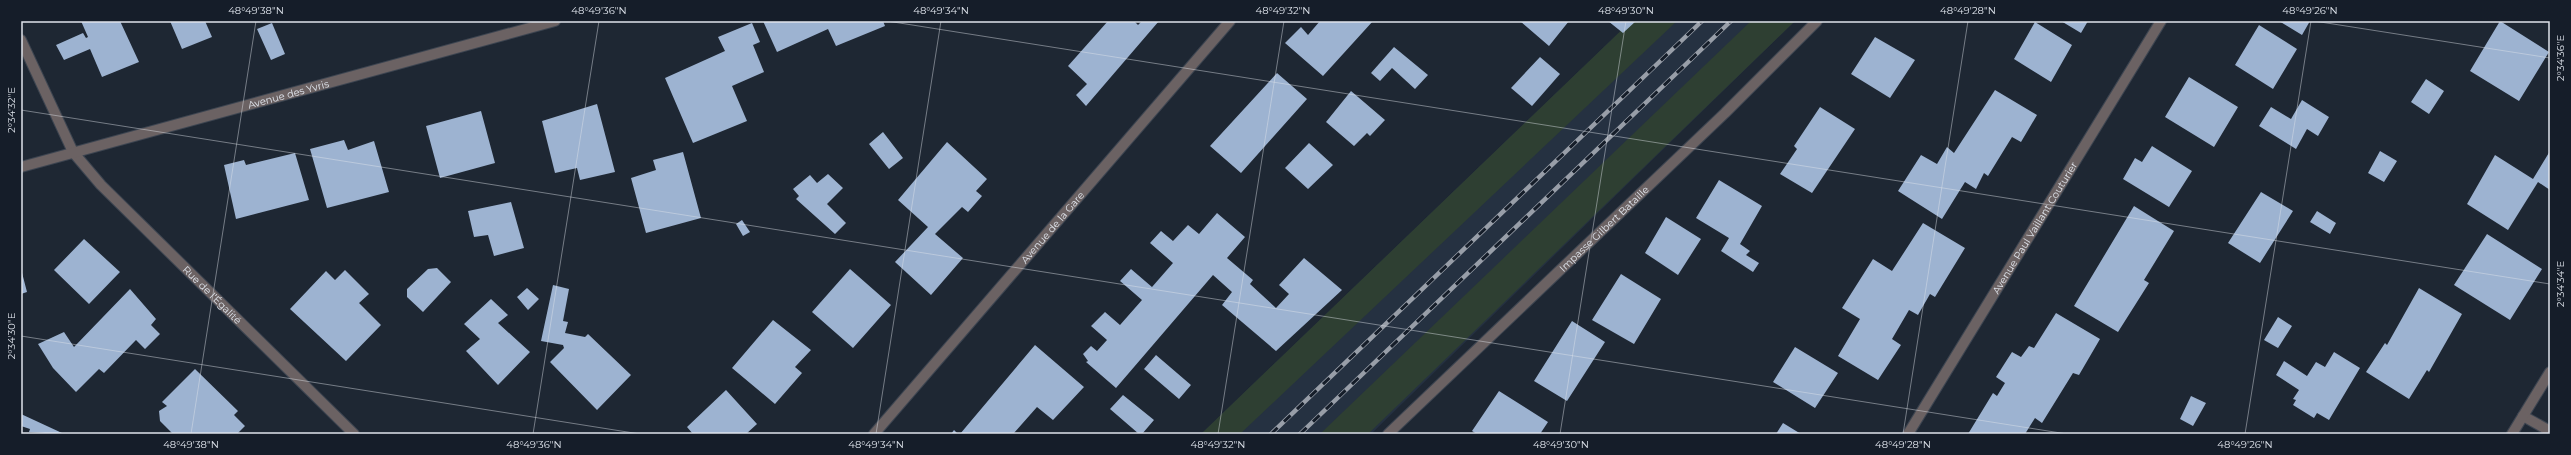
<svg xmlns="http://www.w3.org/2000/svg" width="2571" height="455" font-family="Montserrat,sans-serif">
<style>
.built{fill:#253141}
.green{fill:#2e3f32}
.building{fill:#9db3d1}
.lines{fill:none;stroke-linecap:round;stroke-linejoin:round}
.service-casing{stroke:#3d4551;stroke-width:12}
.minor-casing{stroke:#3d4551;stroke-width:12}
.service{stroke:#6b6263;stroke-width:10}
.minor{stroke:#6b6263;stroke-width:10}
.rail-casing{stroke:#989ea8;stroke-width:4.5}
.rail{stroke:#151d29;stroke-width:3;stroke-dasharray:9;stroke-linecap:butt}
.ticks{fill:none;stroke:#dfe4ec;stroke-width:1;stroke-opacity:0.45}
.labels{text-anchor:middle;stroke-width:4;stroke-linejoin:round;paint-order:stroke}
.street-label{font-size:10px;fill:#dfe4ec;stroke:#151d29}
.neatline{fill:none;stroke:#dfe4ec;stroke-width:1.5}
.ticks-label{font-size:10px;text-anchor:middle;fill:#dfe4ec}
</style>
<rect width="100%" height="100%" fill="#1e2733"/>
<path class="built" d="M 1631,21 L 1795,21 L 1371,434 L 1201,434 Z"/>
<path class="green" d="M 1631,21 L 1677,21 L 1240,434 L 1201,434 Z
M 1751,21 L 1795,21 L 1368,434 L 1320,434 Z"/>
<path class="building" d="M 81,21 L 120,21 L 139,62 L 102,77 L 90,49 L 64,60 L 56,45 L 83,33 L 86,38 L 88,37 Z
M 170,21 L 205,21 L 212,37 L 182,49 Z
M 763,21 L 883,21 L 885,26 L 836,46 L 828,29 L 777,52 Z
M 1108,21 L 1134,21 L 1138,25 L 1142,21 L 1159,21 L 1086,106 L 1076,95 L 1087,84 L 1068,66 Z
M 1320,21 L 1373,21 L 1323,76 L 1285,43 L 1301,27 L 1308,35 Z
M 1520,21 L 1569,21 L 1549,46 Z
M 1608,21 L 1636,21 L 1623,33 Z
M 2061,21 L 2088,21 L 2081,33 Z
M 2279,21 L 2310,21 L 2302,35 Z
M 2500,21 L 2549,52 L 2519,101 L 2470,71 Z
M 2035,22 L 2072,45 L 2051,82 L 2014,59 Z
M 272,23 L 285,54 L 271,60 L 257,29 Z
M 752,23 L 760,42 L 753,45 L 764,72 L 732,86 L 747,121 L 693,143 L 665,78 L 725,51 L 718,37 Z
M 2259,25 L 2297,49 L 2273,89 L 2235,65 Z
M 1875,37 L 1915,60 L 1890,98 L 1851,74 Z
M 1394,47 L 1428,75 L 1415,89 L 1392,68 L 1380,81 L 1371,73 Z
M 1540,57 L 1560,74 L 1532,106 L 1511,88 Z
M 1277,73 L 1307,99 L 1241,173 L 1210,146 Z
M 2189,77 L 2238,107 L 2214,147 L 2165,117 Z
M 2426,79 L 2444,91 L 2429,114 L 2411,102 Z
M 1995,90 L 2037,115 L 2021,142 L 2012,137 L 1988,176 L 1984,173 L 1976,189 L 1965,182 L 1942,219 L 1898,191 L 1921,155 L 1937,164 L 1947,147 L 1954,153 Z
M 1351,91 L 1385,120 L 1370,136 L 1367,133 L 1354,146 L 1326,122 Z
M 2302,100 L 2329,117 L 2318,136 L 2307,129 L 2296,149 L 2259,126 L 2271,107 L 2291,119 Z
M 597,104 L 615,172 L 580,180 L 577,168 L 555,173 L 542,121 Z
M 1820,107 L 1855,129 L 1812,193 L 1780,174 L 1797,149 L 1794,146 Z
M 481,111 L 495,163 L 440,178 L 426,126 Z
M 883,132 L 903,158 L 889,169 L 869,144 Z
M 344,140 L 348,150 L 374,141 L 389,192 L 327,208 L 310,149 Z
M 947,142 L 987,179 L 976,191 L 982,196 L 968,212 L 962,207 L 935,234 L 963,258 L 931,295 L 895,262 L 928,227 L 898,200 Z
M 1309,143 L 1333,165 L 1308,189 L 1285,168 Z
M 2152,146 L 2192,171 L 2169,207 L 2123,179 L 2135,158 L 2142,162 Z
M 2380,151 L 2397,161 L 2384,182 L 2368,173 Z
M 2550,151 L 2550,190 L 2538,182 L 2508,230 L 2467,204 L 2495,155 L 2533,179 Z
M 683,152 L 701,218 L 646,233 L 631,178 L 656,170 L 653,160 Z
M 295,153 L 309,200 L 236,219 L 224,165 L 244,160 L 246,165 Z
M 828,174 L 843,188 L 827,204 L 846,223 L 835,234 L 796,199 L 799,196 L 793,189 L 810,175 L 817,183 Z
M 1719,180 L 1762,206 L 1740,244 L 1750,251 L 1746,255 L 1759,263 L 1753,272 L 1721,251 L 1729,238 L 1696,218 Z
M 2261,192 L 2293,211 L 2260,263 L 2228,243 Z
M 511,202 L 524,248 L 494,256 L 488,235 L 474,237 L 468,211 Z
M 2134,206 L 2174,231 L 2144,280 L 2149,283 L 2118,332 L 2074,306 Z
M 2317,211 L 2336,223 L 2330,234 L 2310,222 Z
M 1217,213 L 1245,237 L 1227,258 L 1253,280 L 1250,284 L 1276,308 L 1289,294 L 1279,285 L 1304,258 L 1342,290 L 1276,351 L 1222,305 L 1232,292 L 1213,275 L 1116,388 L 1086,362 L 1088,361 L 1083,354 L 1091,346 L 1097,351 L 1107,340 L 1091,326 L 1105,312 L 1120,325 L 1142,300 L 1120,281 L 1131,269 L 1152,287 L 1173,263 L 1150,243 L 1161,231 L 1173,241 L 1188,225 L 1199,234 Z
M 1666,217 L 1701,239 L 1678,275 L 1645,253 Z
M 742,220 L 750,232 L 743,236 L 736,224 Z
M 1923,223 L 1965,248 L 1935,297 L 1930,294 L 1918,315 L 1909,310 L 1892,339 L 1901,345 L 1878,380 L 1838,356 L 1860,319 L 1842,308 L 1873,259 L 1892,271 Z
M 2487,234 L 2542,269 L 2510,320 L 2454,285 Z
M 84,239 L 120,272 L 89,304 L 54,270 Z
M 437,268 L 451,282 L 423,312 L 407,297 L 407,289 L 428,269 Z
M 21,269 L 27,292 L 21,294 Z
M 850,269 L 891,305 L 853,348 L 812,312 Z
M 345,270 L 369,294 L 359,303 L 381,325 L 346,361 L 290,309 L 326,271 L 335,280 Z
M 1621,274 L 1661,299 L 1634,344 L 1592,320 Z
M 553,285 L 569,289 L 563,321 L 568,322 L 565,333 L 585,337 L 588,334 L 631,375 L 597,410 L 550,362 L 564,348 L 563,345 L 541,341 Z
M 527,288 L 539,299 L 528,310 L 517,297 Z
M 2419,288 L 2462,314 L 2429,372 L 2427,370 L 2409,399 L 2366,372 L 2385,343 L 2387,345 Z
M 130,289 L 156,319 L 151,325 L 160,334 L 145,349 L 136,340 L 104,373 L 99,369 L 76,392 L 53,368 L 38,344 L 64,332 L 74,347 Z
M 491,299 L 508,315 L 498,323 L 530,352 L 498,385 L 466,351 L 480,339 L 464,324 Z
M 2056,313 L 2100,339 L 2079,375 L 2073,373 L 2042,423 L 2035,418 L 2025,434 L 1968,434 L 1993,393 L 1997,396 L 2005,383 L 1996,377 L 2012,352 L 2021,357 L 2029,346 L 2034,348 Z
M 2278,317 L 2292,326 L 2278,348 L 2264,340 Z
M 773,320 L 811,350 L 795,367 L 802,373 L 775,404 L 732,368 Z
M 1572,321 L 1605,342 L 1567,401 L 1534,381 Z
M 1035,345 L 1084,387 L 1053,420 L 1037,407 L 1013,434 L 960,434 Z
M 1795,347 L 1838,373 L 1815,408 L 1773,382 Z
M 2334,352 L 2360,368 L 2329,420 L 2317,413 L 2314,418 L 2293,405 L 2296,400 L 2293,399 L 2299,390 L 2276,375 L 2284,361 L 2307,376 L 2316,362 L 2325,367 Z
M 1156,355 L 1191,385 L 1179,399 L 1144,369 Z
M 195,369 L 238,411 L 234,415 L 245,426 L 237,434 L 173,434 L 160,421 L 159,411 L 167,406 L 162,402 Z
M 726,390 L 757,424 L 746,434 L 693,434 L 687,427 Z
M 1499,391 L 1548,422 L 1540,434 L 1477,434 L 1472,431 Z
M 1123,395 L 1154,420 L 1142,434 L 1139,434 L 1110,409 Z
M 2191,396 L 2206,403 L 2193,426 L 2180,419 Z
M 21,414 L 62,433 L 61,434 L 29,432 L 30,429 L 21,426 Z
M 1783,423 L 1801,434 L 1776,434 Z
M 954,430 L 958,434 L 951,434 Z"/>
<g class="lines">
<g class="service-casing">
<path id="service" d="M 2523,416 L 2550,431"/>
</g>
<g class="minor-casing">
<g id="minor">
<path id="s1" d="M 21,40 L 73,152 L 101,185 L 354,434"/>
<path id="s2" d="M 21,167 L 555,21"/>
<path id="s3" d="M 874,434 L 1230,21"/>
<path id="s4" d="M 1388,434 L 1725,113 L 1817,21"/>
<path id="s5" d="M 1908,434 L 2161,21"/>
<path d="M 2512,434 L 2550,372"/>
</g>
</g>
<use href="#service" class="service"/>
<use href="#minor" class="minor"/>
<g class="rail-casing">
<path id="rail" d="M 1271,434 L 1702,21
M 1300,434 L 1731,21"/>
</g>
<use href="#rail" class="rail"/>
</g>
<path class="ticks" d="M 887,21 L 2550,284M 2314,21 L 2550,58M 21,110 L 2067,434M 21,336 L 640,434M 191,434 L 256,21M 533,434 L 599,21M 876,434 L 941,21M 1218,434 L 1284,21M 1560,434 L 1626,21M 1903,434 L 1968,21M 2245,434 L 2311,21"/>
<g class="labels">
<g class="street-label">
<text dy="4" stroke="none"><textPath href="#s2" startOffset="277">Avenue des Yvris</textPath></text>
<text dy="4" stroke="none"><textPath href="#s3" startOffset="273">Avenue de la Gare</textPath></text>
<text dy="4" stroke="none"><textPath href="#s5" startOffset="242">Avenue Paul Vaillant Couturier</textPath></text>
<text dy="4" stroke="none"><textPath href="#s4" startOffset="298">Impasse Gilbert Bataille</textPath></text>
<text dy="4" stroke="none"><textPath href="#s1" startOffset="323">Rue de l’Égalité</textPath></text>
</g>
</g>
<rect width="2571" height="455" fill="none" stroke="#151d29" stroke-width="44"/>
<rect x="22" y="22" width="2527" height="411" class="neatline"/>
<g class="ticks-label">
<text x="256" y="14">48°49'38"N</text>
<text x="599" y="14">48°49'36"N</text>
<text x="941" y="14">48°49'34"N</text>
<text x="1283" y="14">48°49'32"N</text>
<text x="1626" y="14">48°49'30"N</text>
<text x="1968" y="14">48°49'28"N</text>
<text x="2310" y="14">48°49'26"N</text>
<text transform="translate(2560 58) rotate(-90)" y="4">2°34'36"E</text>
<text transform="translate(11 110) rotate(-90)" y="4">2°34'32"E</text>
<text transform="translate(2560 284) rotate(-90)" y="4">2°34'34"E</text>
<text transform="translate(11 336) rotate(-90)" y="4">2°34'30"E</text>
<text x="191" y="448">48°49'38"N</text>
<text x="534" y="448">48°49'36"N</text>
<text x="876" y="448">48°49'34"N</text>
<text x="1218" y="448">48°49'32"N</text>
<text x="1561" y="448">48°49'30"N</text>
<text x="1903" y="448">48°49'28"N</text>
<text x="2245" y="448">48°49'26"N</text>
</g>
</svg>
